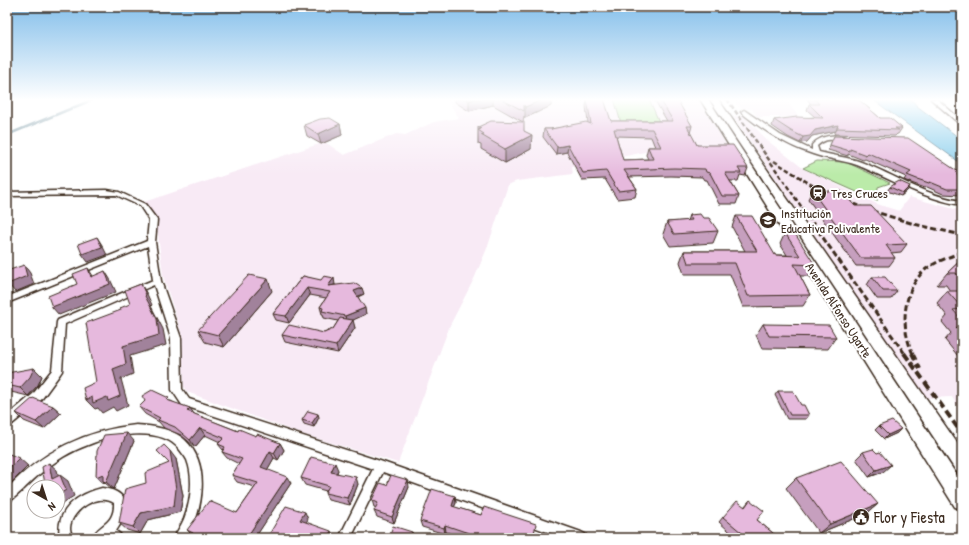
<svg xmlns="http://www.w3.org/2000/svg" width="969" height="545" font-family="'Patrick Hand',sans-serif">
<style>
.built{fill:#f8eaf5}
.green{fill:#bbeba9;stroke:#7b8a64}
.water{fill:#8aceec;stroke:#6a8c9a}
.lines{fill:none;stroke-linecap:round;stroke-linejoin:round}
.stream{stroke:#6a8c9a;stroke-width:2.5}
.street-casing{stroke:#3b2a1e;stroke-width:3}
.primary-casing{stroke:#3b2a1e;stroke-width:3}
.street{fill:#fff;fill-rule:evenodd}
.primary{fill:#fff;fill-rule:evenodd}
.rail-far2{stroke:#3b2a1e;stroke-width:2.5;stroke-dasharray:4.5 2.5;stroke-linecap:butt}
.rail-far1{stroke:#3b2a1e;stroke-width:3;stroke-dasharray:6 3;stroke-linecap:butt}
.rail{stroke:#3b2a1e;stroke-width:4;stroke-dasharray:8 4;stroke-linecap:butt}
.wall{fill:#c69fbe;stroke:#3b2a1e;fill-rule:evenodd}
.shaded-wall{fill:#a1829b;stroke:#3b2a1e}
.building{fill:#e6b9dd;stroke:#3b2a1e;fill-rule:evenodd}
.labels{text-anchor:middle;stroke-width:4;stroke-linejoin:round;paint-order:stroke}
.poi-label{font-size:13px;fill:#3b2a1e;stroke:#fff;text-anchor:start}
.street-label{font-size:13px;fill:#3b2a1e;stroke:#fff}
.near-poi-label{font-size:16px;fill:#3b2a1e;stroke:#fff;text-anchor:start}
</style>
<rect width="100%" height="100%" fill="#fff"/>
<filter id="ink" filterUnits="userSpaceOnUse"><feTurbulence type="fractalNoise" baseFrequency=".025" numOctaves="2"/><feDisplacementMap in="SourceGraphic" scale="8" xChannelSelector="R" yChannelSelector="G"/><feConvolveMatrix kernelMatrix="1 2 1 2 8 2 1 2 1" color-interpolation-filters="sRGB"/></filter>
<g filter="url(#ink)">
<path class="built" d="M 453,99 L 698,99 L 730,151 L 645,152 L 572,167 L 573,174 L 517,181 L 508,185 L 488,246 L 474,279 L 450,325 L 398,463 L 302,434 L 187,392 L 184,387 L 182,335 L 163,276 L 156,219 L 144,202 L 325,142 L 344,155 L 396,134 L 405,135 L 434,122 L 459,118 L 448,101 Z
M 732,99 L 785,99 L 799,117 L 757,117 L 752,109 L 741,108 Z
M 733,116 L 744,116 L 768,141 L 804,169 L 877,204 L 899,211 L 909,197 L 962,211 L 962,414 L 952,397 L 926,398 Z"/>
<path class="green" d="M 614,99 L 649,99 L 660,124 L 621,123 Z
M 817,161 L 846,162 L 890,183 L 878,187 L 877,201 L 803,168 Z"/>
<path class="water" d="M 872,99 L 911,99 L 917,106 L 962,140 L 962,164 Z"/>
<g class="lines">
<path class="stream" d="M 7,135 L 94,99"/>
<g class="street-casing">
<path id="street" d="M 931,99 L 937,99 L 962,121 L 962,126 Z
M 744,110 L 780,135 L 812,150 L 812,145 C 821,135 834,134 846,137 L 847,138 C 837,144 829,134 817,146 L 819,152 C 833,156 848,157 861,162 C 895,175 925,196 962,201 L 962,205 C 923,199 893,180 857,165 C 843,160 827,159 813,154 C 786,146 763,130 742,113 L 741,112 Z
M 107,190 L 119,192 L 145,204 L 157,220 L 155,242 L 161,281 L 181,338 L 182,389 L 189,399 L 380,461 L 581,532 L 585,534 L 587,538 L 564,538 L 383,472 L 351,538 L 339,538 L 373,469 L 182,405 L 172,390 L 171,338 L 154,285 L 65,324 L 62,371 L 60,374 L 41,400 L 11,425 L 7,427 L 7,416 L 33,394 L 52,370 L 57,322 L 58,320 L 153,280 L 148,246 L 7,303 L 7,297 L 147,241 L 149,220 L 140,206 L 116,195 L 7,196 L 7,192 Z
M 136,425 C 152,426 172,428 185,440 C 211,464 203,511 187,538 L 174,538 C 177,531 181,526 184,519 C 191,501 194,478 187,460 C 185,456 182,453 180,450 C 161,425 112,435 88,445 C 71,451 55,461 41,473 C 32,480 15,499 7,503 L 7,489 C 41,452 86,430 136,425 Z
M 102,488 C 130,491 131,510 116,531 L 120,534 L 122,538 L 92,538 C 98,524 115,525 114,503 C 98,492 71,510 70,528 C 70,531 72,535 72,538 L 60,538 C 55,510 77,494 102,488 Z"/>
</g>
<g class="primary-casing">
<path id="primary" d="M 700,99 L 708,99 L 962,483 L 962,509 L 955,507 Z
M 712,99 L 718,99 L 962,450 L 962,474 L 956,471 L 711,101 Z"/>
</g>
<use href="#street" class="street"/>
<use href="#primary" class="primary"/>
<path class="rail-far2" d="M 727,99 L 803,209
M 774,161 L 815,187 L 866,209"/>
<path class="rail-far1" d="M 802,208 L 905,354
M 863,208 L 914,224 L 962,235
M 913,354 C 900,327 902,290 926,269 C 937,261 949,257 962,252"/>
<path class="rail" d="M 904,353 L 962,434
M 912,353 L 920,369"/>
</g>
<path class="wall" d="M 455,99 L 551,99 L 551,106 L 525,118 L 524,116 L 523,122 L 493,105 L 469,111 L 455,102 Z
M 587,99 L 611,121 L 667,121 L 654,99 L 675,99 L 692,126 L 690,133 L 697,145 L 748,168 L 745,176 L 740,175 L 738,181 L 730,181 L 739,196 L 736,204 L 719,204 L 707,180 L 704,180 L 702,177 L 671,176 L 629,177 L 637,189 L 635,197 L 617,199 L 605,179 L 582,180 L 567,152 L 556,154 L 543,137 L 544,129 L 551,129 L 588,123 L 586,106 ZM 616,136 L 651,137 L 655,147 L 648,147 L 646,155 L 648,159 L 623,160 Z
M 807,99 L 858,99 L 880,118 L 902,128 L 898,134 L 897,134 L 895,136 L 834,134 L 836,131 L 812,136 L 807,142 L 800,143 L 788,137 L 772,126 L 774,120 L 815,117 L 807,110 L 809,104 L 811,104 Z
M 340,124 L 342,135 L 321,144 L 307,136 L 304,125 Z
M 478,127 L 524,131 L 531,149 L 505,163 L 481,149 L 481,145 L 478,144 Z
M 834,136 L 958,175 L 962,183 L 962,194 L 961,195 L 943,194 L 927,187 L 925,188 L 914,184 L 904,180 L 906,177 L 865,159 L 863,160 L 848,154 L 848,156 L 828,150 Z
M 890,187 L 908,190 L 901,196 L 887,191 Z
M 812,191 L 855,206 L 907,244 L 901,252 L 891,253 L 895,258 L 889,266 L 856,266 L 808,199 Z
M 689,215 L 703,218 L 718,231 L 713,243 L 670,246 L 663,234 L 667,222 L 687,221 Z
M 736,216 L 775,255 L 787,255 L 780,244 L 785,233 L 815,265 L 809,276 L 800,276 L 810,295 L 803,306 L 743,307 L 730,274 L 684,274 L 680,262 L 684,251 L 745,251 L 732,227 Z
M 962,259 L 962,361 L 945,340 L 951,333 L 942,322 L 947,316 L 937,303 L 947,291 L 950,291 L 946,285 L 937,285 L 947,273 Z
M 303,276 L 335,285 L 364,294 L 358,297 L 366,314 L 352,320 L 355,328 L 338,353 L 285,342 L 282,335 L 324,333 L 333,329 L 338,321 L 324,318 L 323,314 L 322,314 L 320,307 L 326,298 L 310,295 L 289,323 L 276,320 L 273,314 Z
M 872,277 L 897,291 L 891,299 L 877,299 L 867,285 Z
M 272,291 L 224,347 L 205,342 L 198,330 Z
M 763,324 L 836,337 L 828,349 L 762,348 L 756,335 Z
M 7,373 L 42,376 L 38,385 L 28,396 L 7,391 Z
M 778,391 L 801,405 L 809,415 L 806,419 L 787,419 L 775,395 Z
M 145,401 L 171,401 L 194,414 L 238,431 L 280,443 L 284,450 L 278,460 L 274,458 L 267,470 L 291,483 L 256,536 L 192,535 L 187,530 L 237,513 L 255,487 L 237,482 L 232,475 L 239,464 L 227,458 L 222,452 L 223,450 L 218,444 L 220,442 L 205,435 L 195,447 L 181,435 L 164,428 L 159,422 L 145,414 L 139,407 Z
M 53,406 L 61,413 L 44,429 L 24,421 L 16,413 Z
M 319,417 L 314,427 L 304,424 L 302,420 Z
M 879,426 L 901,429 L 897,433 L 884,439 L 875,430 Z
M 134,441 L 114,489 L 111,488 L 105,483 L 104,484 L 96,477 Z
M 157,451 L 176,459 L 183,496 L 180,512 L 148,520 L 140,534 L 127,530 L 119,523 L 146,483 L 169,463 Z
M 863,452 L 883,472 L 869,477 L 856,459 Z
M 338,470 L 337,473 L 358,484 L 350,505 L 328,500 L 325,493 L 326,491 L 305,485 L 301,478 Z
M 796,478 L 878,504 L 866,514 L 819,533 L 786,488 Z
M 387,485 L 409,487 L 394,523 L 377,517 L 374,511 L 376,508 L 374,507 L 372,500 Z
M 455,496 L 456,503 L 454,507 L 535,531 L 533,538 L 464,538 L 446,532 L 445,534 L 422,527 L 420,521 Z
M 750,500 L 757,520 L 779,538 L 737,538 L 719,522 L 723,517 L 744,507 Z"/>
<path class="shaded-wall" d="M 475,99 L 493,99 L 493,105 L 469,111 L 469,101 Z
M 544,99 L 551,99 L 551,106 L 525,118 L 525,107 Z
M 340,124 L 342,135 L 321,144 L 318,134 Z
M 838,125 L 836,131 L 812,136 L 807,142 L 800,143 L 803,137 L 815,130 Z
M 532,135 L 531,149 L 505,163 L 505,149 Z
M 568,145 L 567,152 L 556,154 L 557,147 Z
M 910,186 L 908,190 L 901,196 L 903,193 Z
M 97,237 L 102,245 L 107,255 L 88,262 L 82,254 Z
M 24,265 L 30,273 L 34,284 L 15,292 L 8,284 Z
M 88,268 L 93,276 L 91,277 Z
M 105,271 L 110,279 L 116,292 L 59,315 L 52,307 Z
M 334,278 L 335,285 L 328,286 Z
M 268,279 L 272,291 L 224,347 L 218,335 Z
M 141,284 L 147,294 L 152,305 L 151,306 L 163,329 L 166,345 L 130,356 L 133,374 L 121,379 L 128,405 L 116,411 L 113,407 L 102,413 L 98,408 L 95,409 L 86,400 L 113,369 L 145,296 Z
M 307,288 L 310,295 L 289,323 L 286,316 Z
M 362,288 L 364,294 L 356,297 L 354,291 Z
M 365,308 L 366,314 L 347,323 L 345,316 Z
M 353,320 L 355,328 L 338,353 L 336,346 Z
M 34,368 L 42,376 L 38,385 L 28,396 L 20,388 Z
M 53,406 L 61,413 L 44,429 L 36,422 Z
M 190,408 L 195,415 L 187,411 Z
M 318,414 L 319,417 L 314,427 L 312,423 Z
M 200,428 L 205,435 L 195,447 L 190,440 Z
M 901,429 L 897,433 L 884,439 L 888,435 Z
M 127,433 L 134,441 L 114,489 L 106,482 L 103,481 L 105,483 L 104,484 L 96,477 Z
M 280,443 L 284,450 L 278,460 L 274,453 Z
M 170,451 L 176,459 L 183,496 L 180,512 L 148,520 L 140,534 L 133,527 L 141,513 L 174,506 Z
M 270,451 L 274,458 L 265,474 L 261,467 Z
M 19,458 L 28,466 L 9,485 L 7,483 L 7,470 Z
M 49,463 L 57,470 L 61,486 L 52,479 Z
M 335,463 L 338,470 L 334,479 L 331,472 Z
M 891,465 L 883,472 L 869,477 L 876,470 Z
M 60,475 L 68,481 L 74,496 L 58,506 L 58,495 Z
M 287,477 L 291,483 L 255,538 L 249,534 Z
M 356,477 L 358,484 L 350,505 L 347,498 Z
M 408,480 L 409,487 L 394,523 L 392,517 Z
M 455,496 L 456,503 L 452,512 L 452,506 Z
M 878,504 L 866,514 L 819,533 L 830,524 Z
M 305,512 L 308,519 L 304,527 L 300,520 Z
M 445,525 L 446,532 L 445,534 L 444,528 Z
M 331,531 L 334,537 L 334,538 L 327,538 Z
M 412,532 L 413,538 L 410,538 Z"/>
<path class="building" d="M 466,99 L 475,99 L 469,101 Z
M 501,99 L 544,99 L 525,107 L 524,105 L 524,111 Z
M 587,99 L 604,99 L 611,121 L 673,121 L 660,99 L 675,99 L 676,101 L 678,101 L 692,126 L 687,126 L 697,145 L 733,145 L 748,168 L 738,168 L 741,173 L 725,173 L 739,196 L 722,196 L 710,173 L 706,172 L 705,169 L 674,168 L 624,170 L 637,189 L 618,191 L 606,171 L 583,173 L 568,145 L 557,147 L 544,129 L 552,129 L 551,129 L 586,122 L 591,124 ZM 614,129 L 652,129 L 661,147 L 648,147 L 653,159 L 623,160 Z
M 815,99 L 858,99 L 880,118 L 890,118 L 902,128 L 895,128 L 899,130 L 837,128 L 838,125 L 815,130 L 810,136 L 803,137 L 791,131 L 774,120 L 797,117 L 823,118 L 809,104 L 819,104 Z
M 330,118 L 340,124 L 318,134 L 304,125 L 320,119 Z
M 491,121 L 524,122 L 524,131 L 532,135 L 505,149 L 481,135 L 484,134 L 478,130 L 481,129 L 478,127 Z
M 834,136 L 908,138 L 960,173 L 957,174 L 962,183 L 962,189 L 947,189 L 930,182 L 929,183 L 917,179 L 907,175 L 911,172 L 868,153 L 866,155 L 850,149 L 850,151 L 830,145 Z
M 899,181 L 910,186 L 903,193 L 890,187 Z
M 812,191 L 841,191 L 855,206 L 871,206 L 907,244 L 886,245 L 895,258 L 861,258 Z
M 700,214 L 703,218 L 709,218 L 718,231 L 674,234 L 667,222 L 692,220 L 689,215 Z
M 736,216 L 752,216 L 775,255 L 800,256 L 785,233 L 792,229 L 815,265 L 794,264 L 810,295 L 748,296 L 735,263 L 688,263 L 684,251 L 757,251 Z
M 97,237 L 102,247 L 82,254 L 78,244 Z
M 962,259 L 962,281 L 956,273 L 947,273 Z
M 24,265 L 27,276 L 8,284 L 7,280 L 7,271 Z
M 88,268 L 91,277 L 105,271 L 110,284 L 52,307 L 48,296 L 77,284 L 73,274 Z
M 249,275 L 268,279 L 218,335 L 198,330 Z
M 303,276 L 321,280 L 324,276 L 334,278 L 328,286 L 354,283 L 362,288 L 354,291 L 365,308 L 345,316 L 322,311 L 323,308 L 320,307 L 330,292 L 307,288 L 286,316 L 273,314 Z
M 872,277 L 885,277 L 897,291 L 883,291 Z
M 141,284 L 146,295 L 145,296 L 157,319 L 159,335 L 123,346 L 126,364 L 113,369 L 120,396 L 108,401 L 107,397 L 93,403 L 92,397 L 86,400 L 83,388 L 96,382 L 86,323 L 121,310 L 120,308 L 130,304 L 125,290 Z
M 947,291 L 962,291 L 962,308 Z
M 962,309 L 962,320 L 953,310 Z
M 340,318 L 353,320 L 336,346 L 282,335 L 289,325 L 324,333 L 333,329 Z
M 763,324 L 829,325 L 836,337 L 769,336 Z
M 956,328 L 962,328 L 962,334 Z
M 34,368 L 30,377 L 20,388 L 7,385 L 7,373 Z
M 152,390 L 169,398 L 167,400 L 190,408 L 187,411 L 238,431 L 239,429 L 256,436 L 257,434 L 280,443 L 274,453 L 270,451 L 261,467 L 287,477 L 249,534 L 260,538 L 191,538 L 193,533 L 187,530 L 209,501 L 237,513 L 258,483 L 232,475 L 242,459 L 222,452 L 225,447 L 218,444 L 224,438 L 200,428 L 190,440 L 175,427 L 158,420 L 160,418 L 139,407 L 145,401 L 142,396 Z
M 778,391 L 793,391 L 801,405 L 804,405 L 809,415 L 790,415 Z
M 33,398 L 53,406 L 36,422 L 16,413 Z
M 308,411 L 318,414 L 312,423 L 302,420 Z
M 892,421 L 901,429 L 888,435 L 879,426 Z
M 127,433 L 106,482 L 103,481 L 103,474 L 96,477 L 97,451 L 104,435 Z
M 164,445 L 170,451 L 176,489 L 174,506 L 141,513 L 133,527 L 119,523 L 125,489 L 146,483 L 145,473 L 169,463 L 157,451 Z
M 873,449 L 877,453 L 880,452 L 891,465 L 876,470 L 863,452 Z
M 7,453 L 19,458 L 7,470 Z
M 311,457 L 335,463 L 331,472 L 356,477 L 347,498 L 325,493 L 329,486 L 301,478 Z
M 841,461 L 878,504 L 830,524 L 796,478 Z
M 49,463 L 52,479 L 60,475 L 66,490 L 58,495 L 58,487 L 41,487 L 41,486 L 45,484 L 42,467 Z
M 391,475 L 408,480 L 392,517 L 374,511 L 378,503 L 372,500 L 380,483 L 387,485 Z
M 432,489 L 455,496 L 452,506 L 481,515 L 484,507 L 536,524 L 533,538 L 483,538 L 445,525 L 444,528 L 420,521 Z
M 750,500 L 764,511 L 757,520 L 779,538 L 748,538 L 723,517 L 737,501 L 745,507 Z
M 286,506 L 305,512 L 300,520 L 331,531 L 327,538 L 296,538 L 292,537 L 291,538 L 267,538 Z
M 393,526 L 412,532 L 410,538 L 381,538 L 382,535 L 389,537 Z"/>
</g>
<linearGradient id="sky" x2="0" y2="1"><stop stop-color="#82beea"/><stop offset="0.57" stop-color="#fff"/><stop offset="1" stop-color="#fff" stop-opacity="0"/></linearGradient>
<rect width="969" height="175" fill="url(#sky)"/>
<defs>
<g id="station-disc" transform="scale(0.9)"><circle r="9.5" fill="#3b2a1e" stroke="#fff"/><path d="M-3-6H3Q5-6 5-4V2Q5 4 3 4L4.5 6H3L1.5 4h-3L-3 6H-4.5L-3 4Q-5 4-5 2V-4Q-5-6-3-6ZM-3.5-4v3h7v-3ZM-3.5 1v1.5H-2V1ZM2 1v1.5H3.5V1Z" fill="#fff"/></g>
<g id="school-disc" transform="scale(0.9)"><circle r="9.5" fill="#3b2a1e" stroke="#fff"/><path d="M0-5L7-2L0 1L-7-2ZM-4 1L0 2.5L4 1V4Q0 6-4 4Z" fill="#fff"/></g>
<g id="civic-disc" transform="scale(0.9)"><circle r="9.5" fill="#3b2a1e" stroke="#fff"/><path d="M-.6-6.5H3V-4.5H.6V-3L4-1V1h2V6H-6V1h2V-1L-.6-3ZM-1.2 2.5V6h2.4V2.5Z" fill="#fff"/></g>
</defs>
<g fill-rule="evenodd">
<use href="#station-disc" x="818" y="193"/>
<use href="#school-disc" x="768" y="220"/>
<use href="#civic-disc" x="861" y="517"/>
</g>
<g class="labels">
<g class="poi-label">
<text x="831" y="198">Tres Cruces</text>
<text x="781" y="218">Institución<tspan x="781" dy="15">Educativa Polivalente</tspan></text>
</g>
<g class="street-label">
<text transform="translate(839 310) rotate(57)" y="5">Avenida Alfonso Ugarte</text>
</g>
<g class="near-poi-label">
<text x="874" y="523">Flor y Fiesta</text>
</g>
</g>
<rect width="969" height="545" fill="none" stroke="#fff" stroke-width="24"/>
<rect x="12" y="12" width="945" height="521" fill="none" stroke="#3b2a1e" stroke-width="1.5" filter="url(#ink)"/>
<g transform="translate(46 499) rotate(141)"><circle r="19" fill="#ffffff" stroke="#b1aaa5"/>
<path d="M0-3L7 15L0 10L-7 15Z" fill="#3b2a1e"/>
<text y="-6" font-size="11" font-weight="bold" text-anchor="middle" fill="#3b2a1e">N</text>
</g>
</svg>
